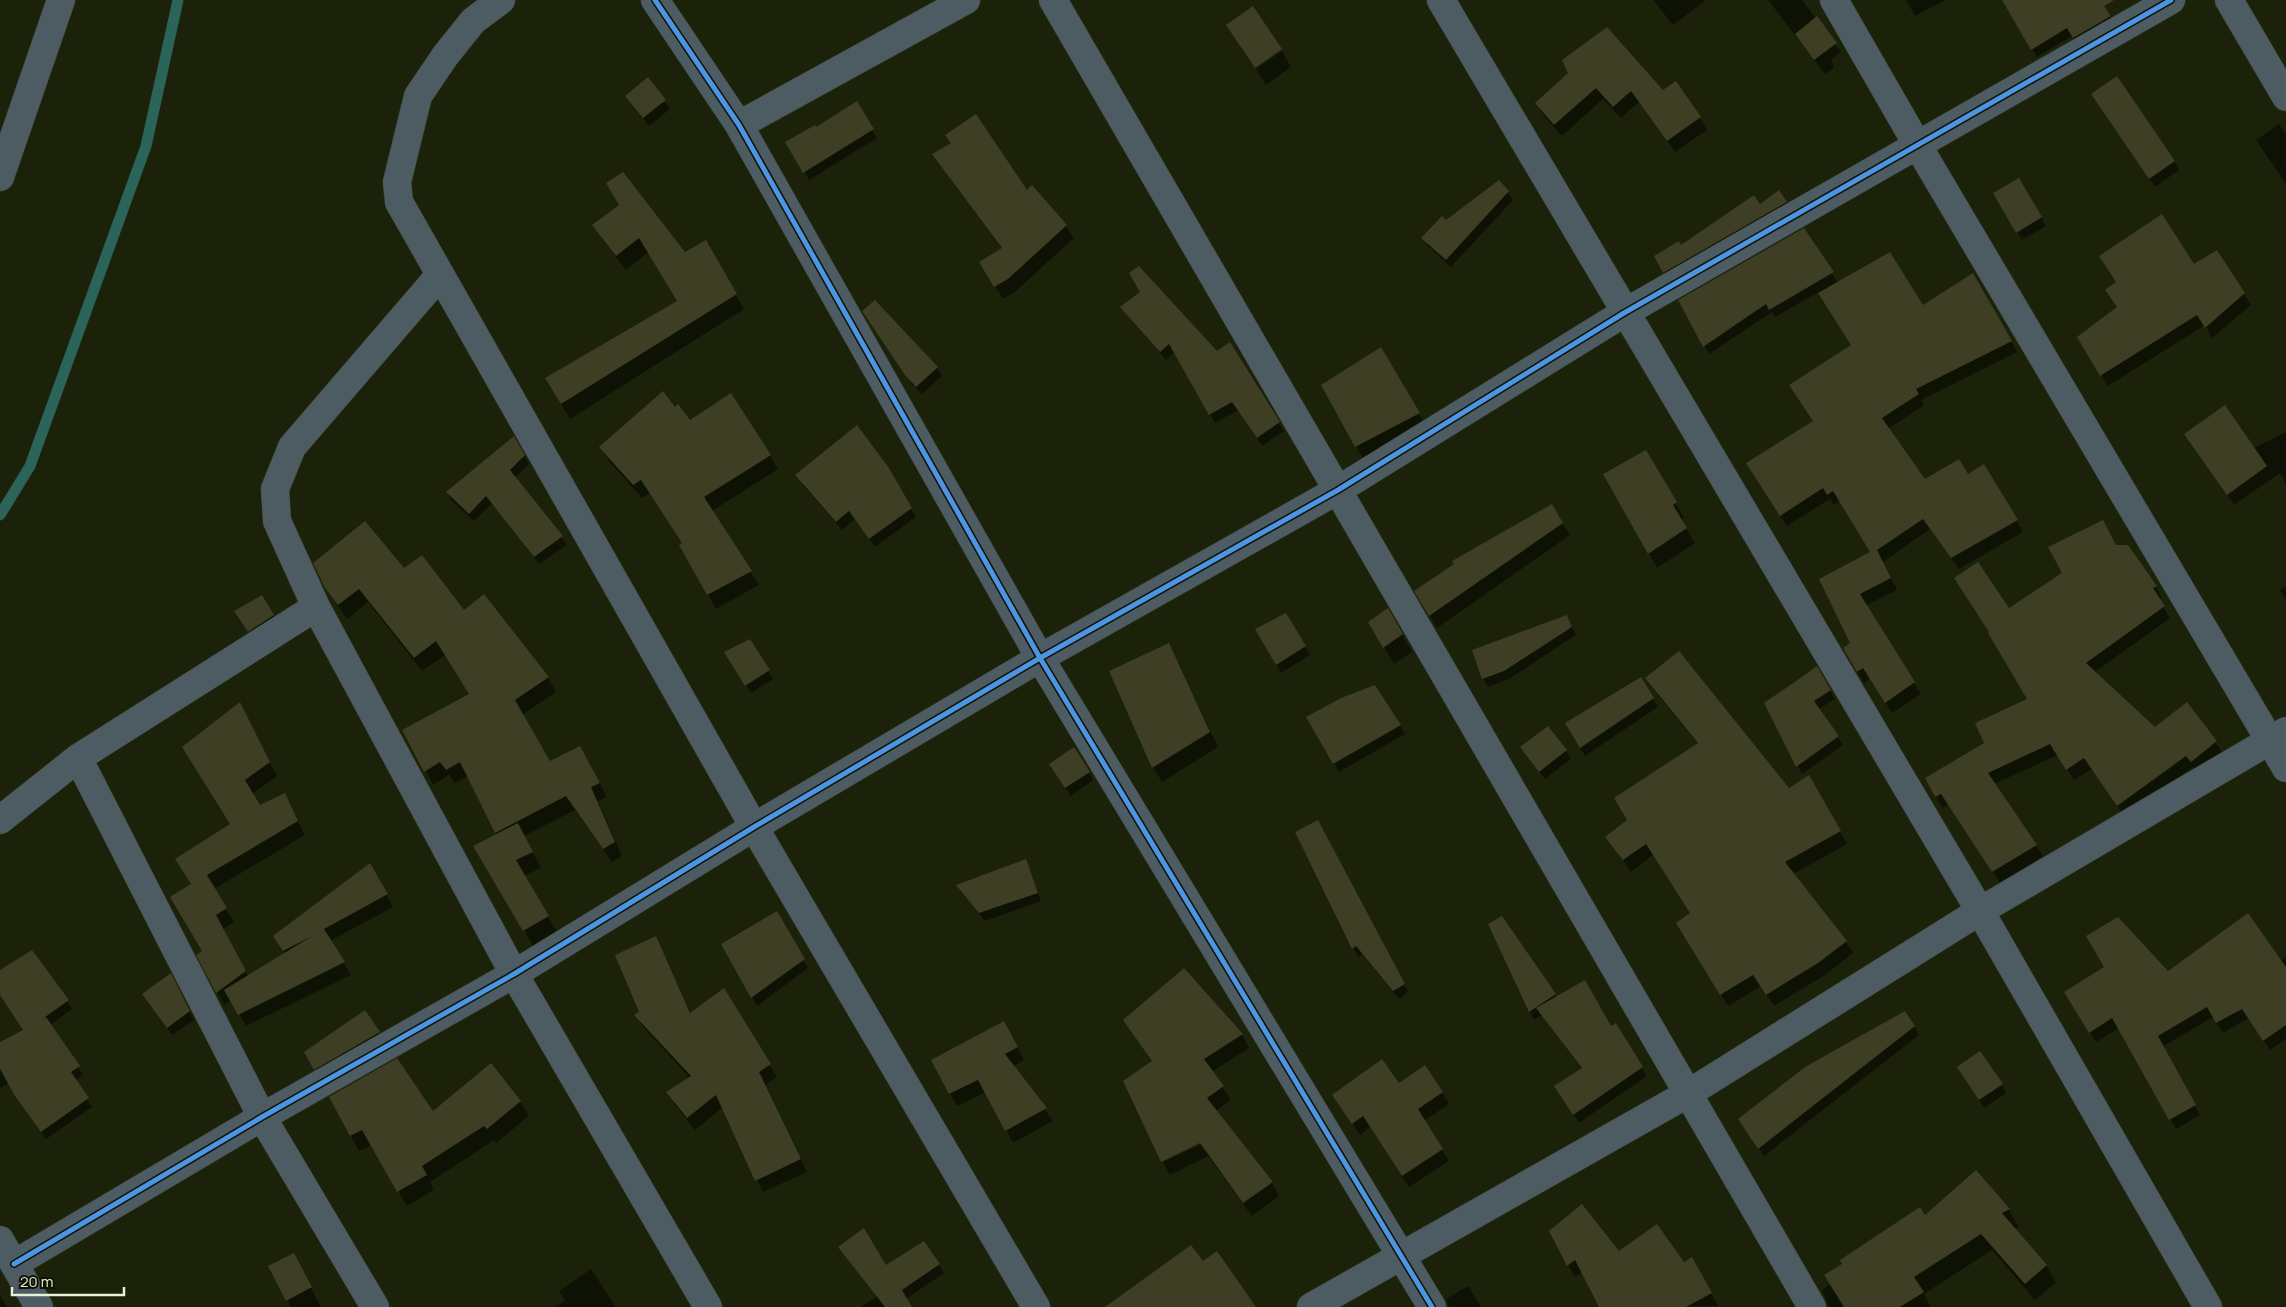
<svg xmlns="http://www.w3.org/2000/svg" width="2286" height="1307" font-family="Manrope,sans-serif">
<style>
.shadow{fill:#0007}
.lines{fill:none;stroke-linecap:round;stroke-linejoin:round}
.stream{stroke:#2b6459;stroke-width:11}
.building{fill:#3d3e23}
.street-casing{stroke:#383d29;stroke-width:29}
.street{stroke:#4d5b62;stroke-width:28}
.cycleway-casing{stroke:#0d1303;stroke-width:8}
.cycleway{stroke:#4d94e3;stroke-width:5}
</style>
<rect width="100%" height="100%" fill="#1c220a"/>
<path class="shadow" d="M 1653,0 L 1705,0 L 1705,1 L 1673,25 Z
M 1768,0 L 1802,0 L 1841,52 L 1831,60 L 1834,68 L 1825,74 Z
M 1906,0 L 1946,0 L 1915,16 Z
M 2003,0 L 2100,0 L 2113,20 L 2079,46 L 2072,36 L 2037,57 Z
M 1227,26 L 1280,49 L 1254,67 Z
M 1282,51 L 1291,67 L 1266,85 L 1256,69 Z
M 1570,73 L 1663,91 L 1700,118 L 1707,130 L 1675,152 L 1639,102 L 1621,118 L 1603,99 L 1562,136 L 1543,115 L 1537,103 Z
M 648,79 L 670,109 L 649,126 L 627,96 Z
M 856,103 L 877,138 L 809,180 L 787,142 L 815,128 Z
M 2097,103 L 2174,161 L 2179,170 L 2155,187 Z
M 2279,124 L 2286,134 L 2286,184 L 2256,140 Z
M 952,144 L 1027,192 L 1032,187 L 1066,226 L 1074,238 L 1015,292 L 1003,299 L 988,275 L 1003,250 L 933,154 Z
M 2019,179 L 2046,226 L 2022,240 L 1995,193 Z
M 1508,192 L 1513,200 L 1451,267 L 1428,246 L 1423,238 L 1446,221 Z
M 1786,202 L 1791,211 L 1669,280 L 1656,256 Z
M 621,205 L 685,254 L 705,242 L 744,309 L 570,419 L 546,378 L 679,302 L 649,252 L 626,270 L 603,240 L 594,225 Z
M 1804,230 L 1838,283 L 1922,307 L 1973,274 L 2017,352 L 1921,400 L 1924,405 L 1888,429 L 1925,480 L 1968,476 L 1984,466 L 2023,532 L 1959,569 L 1930,529 L 1883,562 L 1897,590 L 1865,606 L 1921,694 L 1892,713 L 1870,678 L 1864,683 L 1844,649 L 1852,643 L 1820,579 L 1872,553 L 1840,501 L 1834,505 L 1830,499 L 1787,526 L 1754,475 L 1814,422 L 1852,345 L 1819,292 L 1775,317 L 1772,312 L 1709,354 L 1680,301 Z
M 2194,266 L 2244,294 L 2251,305 L 2212,338 L 2205,325 L 2108,386 L 2079,337 L 2117,308 L 2106,290 L 2117,282 Z
M 1122,307 L 1216,352 L 1229,344 L 1284,431 L 1262,446 L 1238,410 L 1215,423 L 1175,351 L 1166,360 Z
M 868,319 L 937,368 L 942,376 L 922,394 L 912,384 Z
M 1380,349 L 1427,427 L 1364,460 L 1356,446 Z
M 675,408 L 690,422 L 770,455 L 778,469 L 712,511 L 759,585 L 716,609 L 680,545 L 683,544 L 650,493 L 642,498 L 609,461 L 601,447 Z
M 2286,432 L 2286,484 L 2280,473 L 2234,505 L 2210,469 Z
M 514,438 L 529,464 L 515,478 L 567,545 L 539,564 L 492,503 L 474,521 L 452,501 L 447,492 Z
M 1646,451 L 1684,518 L 1681,520 L 1695,543 L 1657,568 L 1605,475 Z
M 888,469 L 916,517 L 875,547 L 855,519 L 842,530 L 802,484 L 797,476 Z
M 1562,523 L 1570,535 L 1437,628 L 1416,591 Z
M 2116,547 L 2156,587 L 2162,598 L 2159,600 L 2170,618 L 2095,672 L 2155,728 L 2187,704 L 2223,753 L 2198,773 L 2193,767 L 2125,817 L 2092,769 L 2074,780 L 2058,755 L 1994,784 L 2043,856 L 2000,883 L 1949,804 L 1942,808 L 1936,796 L 2028,700 L 2008,610 Z
M 404,570 L 464,612 L 484,596 L 548,678 L 556,692 L 522,715 L 550,763 L 588,761 L 607,797 L 598,801 L 622,856 L 612,862 L 575,810 L 524,836 L 541,868 L 524,876 L 557,932 L 533,946 L 475,846 L 497,835 L 468,776 L 455,783 L 449,775 L 433,785 L 426,771 L 470,695 L 445,655 L 422,671 L 368,602 L 347,619 L 326,588 Z
M 2286,586 L 2286,600 L 2280,590 Z
M 262,597 L 278,624 L 253,639 L 235,612 Z
M 1388,610 L 1412,652 L 1394,664 L 1369,622 Z
M 1286,615 L 1310,655 L 1281,673 L 1256,629 Z
M 1571,625 L 1576,635 L 1509,679 L 1488,687 L 1483,678 Z
M 750,641 L 773,679 L 751,693 L 731,661 Z
M 1169,645 L 1218,747 L 1162,782 L 1153,767 Z
M 1817,668 L 1835,699 L 1819,709 L 1843,745 L 1802,774 L 1766,703 Z
M 1647,678 L 1789,790 L 1809,777 L 1847,844 L 1793,874 L 1846,942 L 1853,953 L 1825,975 L 1774,1006 L 1761,986 L 1728,1006 L 1684,935 L 1691,914 L 1653,855 L 1631,872 L 1607,837 L 1628,820 L 1698,744 L 1654,690 Z
M 1641,679 L 1658,707 L 1585,756 L 1566,724 Z
M 240,704 L 277,776 L 252,794 L 260,807 L 284,794 L 305,835 L 214,889 L 234,922 L 223,929 L 248,977 L 285,953 L 275,936 L 370,865 L 393,907 L 330,941 L 351,975 L 246,1026 L 231,1000 L 224,1005 L 217,992 L 204,951 L 192,885 L 231,825 Z
M 1308,718 L 1400,725 L 1405,734 L 1339,772 Z
M 1522,748 L 1566,750 L 1571,759 L 1545,779 Z
M 1089,772 L 1093,780 L 1071,796 L 1055,773 Z
M 1323,830 L 1408,992 L 1399,999 L 1362,954 L 1358,957 L 1297,832 Z
M 1025,861 L 1041,901 L 985,921 L 958,886 Z
M 776,913 L 808,968 L 757,1006 L 723,944 Z
M 1501,918 L 1557,998 L 1611,1027 L 1615,1024 L 1647,1076 L 1579,1123 L 1560,1095 L 1582,1069 L 1542,1015 L 1534,1020 L 1530,1012 L 1489,925 Z
M 656,938 L 691,1014 L 724,990 L 777,1077 L 765,1085 L 807,1172 L 763,1192 L 723,1107 L 695,1130 L 675,1105 L 668,1093 L 690,1078 L 643,1027 L 636,1015 L 641,1013 Z
M 32,952 L 72,1009 L 50,1025 L 83,1075 L 75,1081 L 92,1107 L 46,1139 L 22,1105 L 9,1083 L 1,1088 L 0,1087 L 0,1043 L 24,1030 L 0,994 L 0,972 Z
M 2286,957 L 2286,1039 L 2270,1050 L 2249,1018 L 2223,1033 L 2213,1017 L 2162,1047 L 2200,1115 L 2176,1129 L 2119,1028 L 2096,1042 L 2071,1003 L 2167,973 L 2280,961 Z
M 1184,969 L 1242,1035 L 1249,1048 L 1212,1072 L 1231,1100 L 1216,1111 L 1272,1183 L 1279,1196 L 1252,1216 L 1208,1156 L 1170,1175 L 1163,1162 L 1206,1142 L 1125,1021 Z
M 175,983 L 194,1020 L 172,1035 L 149,1003 Z
M 365,1012 L 384,1041 L 320,1077 L 306,1053 Z
M 1914,1026 L 1919,1035 L 1764,1156 L 1745,1127 Z
M 1011,1035 L 1024,1060 L 1013,1066 L 1053,1121 L 1013,1143 L 986,1092 L 957,1106 L 950,1093 Z
M 1963,1075 L 2002,1085 L 2006,1093 L 1984,1108 Z
M 1399,1085 L 1442,1092 L 1449,1104 L 1424,1121 L 1449,1161 L 1409,1187 L 1370,1127 L 1360,1135 L 1334,1096 Z
M 330,1098 L 432,1113 L 520,1101 L 529,1116 L 496,1143 L 494,1140 L 430,1182 L 434,1190 L 407,1206 L 372,1145 L 359,1151 Z
M 1976,1172 L 2009,1210 L 2019,1227 L 2014,1229 L 2046,1265 L 2056,1283 L 2035,1300 L 1992,1250 L 1924,1294 L 1931,1307 L 1829,1307 L 1822,1290 L 1930,1216 Z
M 1582,1206 L 1618,1253 L 1683,1263 L 1699,1271 L 1718,1306 L 1600,1307 L 1582,1272 L 1575,1277 L 1568,1265 Z
M 840,1248 L 886,1266 L 939,1265 L 944,1273 L 906,1299 L 910,1307 L 860,1307 L 877,1297 Z
M 298,1263 L 321,1307 L 291,1307 L 270,1267 Z
M 591,1269 L 616,1307 L 554,1307 L 565,1301 L 559,1291 Z
M 1468,1286 L 1481,1307 L 1449,1307 L 1446,1299 Z
M 0,1295 L 4,1302 L 7,1307 L 0,1307 Z"/>
<g class="lines">
<path class="stream" d="M 0,515 L 30,466 L 146,146 L 178,0"/>
</g>
<path class="building" d="M 2002,0 L 2114,0 L 2104,6 L 2111,16 L 2073,38 L 2067,28 L 2031,50 Z
M 1253,6 L 1282,49 L 1255,68 L 1226,25 Z
M 1817,16 L 1837,43 L 1814,60 L 1795,34 Z
M 1607,27 L 1663,90 L 1676,81 L 1701,117 L 1667,141 L 1631,91 L 1613,107 L 1596,88 L 1554,125 L 1535,103 L 1568,73 L 1562,60 Z
M 2117,76 L 2175,161 L 2149,179 L 2091,94 Z
M 648,77 L 666,100 L 643,118 L 625,96 Z
M 857,101 L 874,129 L 803,173 L 785,142 L 815,125 L 816,127 Z
M 976,114 L 1027,190 L 1032,185 L 1067,225 L 1008,279 L 994,287 L 979,262 L 1002,248 L 932,154 L 951,143 L 945,135 Z
M 623,172 L 685,252 L 706,240 L 737,294 L 561,404 L 545,378 L 677,301 L 639,238 L 616,256 L 592,225 L 619,205 L 606,183 Z
M 2019,178 L 2042,217 L 2016,233 L 1993,193 Z
M 1499,180 L 1509,191 L 1446,260 L 1421,238 L 1442,216 L 1446,220 Z
M 1779,190 L 1787,202 L 1663,273 L 1654,256 L 1679,241 L 1681,245 L 1754,195 L 1760,204 Z
M 2162,214 L 2194,264 L 2217,250 L 2245,293 L 2205,328 L 2197,315 L 2100,376 L 2077,337 L 2117,307 L 2105,290 L 2116,282 L 2099,256 Z
M 1804,228 L 1834,272 L 1769,310 L 1766,304 L 1703,347 L 1678,300 Z
M 1890,252 L 1923,305 L 1973,273 L 2012,341 L 1916,389 L 1919,394 L 1882,418 L 1925,479 L 1959,459 L 1968,474 L 1984,464 L 2018,520 L 1951,558 L 1923,519 L 1877,550 L 1891,578 L 1860,594 L 1915,682 L 1885,703 L 1863,668 L 1857,672 L 1843,648 L 1850,643 L 1819,579 L 1870,552 L 1833,491 L 1827,495 L 1823,488 L 1780,516 L 1746,463 L 1813,421 L 1789,385 L 1851,345 L 1818,293 Z
M 1139,266 L 1217,351 L 1230,342 L 1280,422 L 1257,438 L 1232,402 L 1209,415 L 1169,344 L 1160,352 L 1120,307 L 1140,292 L 1129,273 Z
M 875,300 L 938,367 L 916,387 L 905,375 L 862,311 Z
M 1381,347 L 1420,413 L 1355,447 L 1321,385 Z
M 663,391 L 675,407 L 678,404 L 690,420 L 731,393 L 771,455 L 704,497 L 752,571 L 707,595 L 679,545 L 682,543 L 641,480 L 633,485 L 599,447 Z
M 2225,405 L 2267,466 L 2227,495 L 2184,434 Z
M 857,425 L 889,468 L 912,508 L 869,539 L 849,511 L 836,522 L 795,475 Z
M 514,436 L 525,455 L 510,470 L 563,536 L 534,557 L 486,496 L 469,514 L 446,492 Z
M 1646,450 L 1677,502 L 1673,505 L 1687,528 L 1648,554 L 1603,474 Z
M 1552,504 L 1563,523 L 1429,616 L 1414,591 L 1454,564 L 1452,561 Z
M 2103,520 L 2116,545 L 2128,545 L 2157,586 L 2153,588 L 2165,606 L 2086,663 L 2155,727 L 2187,702 L 2217,741 L 2191,762 L 2186,756 L 2117,806 L 2084,758 L 2066,770 L 2050,744 L 1988,773 L 2037,845 L 1992,872 L 1941,794 L 1935,797 L 1925,778 L 1984,743 L 1975,723 L 2027,699 L 1988,633 L 1989,632 L 1954,578 L 1978,562 L 2009,608 L 2062,573 L 2048,547 Z
M 365,521 L 404,568 L 422,555 L 464,610 L 484,594 L 549,677 L 515,700 L 550,761 L 580,746 L 600,783 L 591,787 L 615,842 L 603,849 L 566,796 L 495,833 L 460,762 L 446,770 L 440,762 L 424,772 L 402,730 L 469,694 L 436,641 L 414,658 L 359,589 L 338,605 L 325,588 L 313,563 Z
M 262,595 L 274,615 L 248,632 L 234,611 Z
M 1388,608 L 1403,634 L 1383,648 L 1368,622 Z
M 1286,613 L 1306,646 L 1276,665 L 1255,629 Z
M 1567,615 L 1572,627 L 1504,671 L 1482,679 L 1472,650 Z
M 750,639 L 770,670 L 745,686 L 724,652 Z
M 1169,643 L 1210,732 L 1152,768 L 1109,671 Z
M 1679,651 L 1789,788 L 1809,775 L 1841,831 L 1785,862 L 1847,941 L 1818,963 L 1766,995 L 1753,975 L 1720,995 L 1676,923 L 1690,913 L 1646,844 L 1623,860 L 1605,837 L 1627,820 L 1614,798 L 1698,743 L 1645,678 Z
M 1817,666 L 1831,690 L 1814,701 L 1839,736 L 1796,767 L 1764,703 L 1799,679 L 1808,692 L 1799,679 Z
M 1641,677 L 1654,698 L 1580,748 L 1565,723 Z
M 1375,685 L 1401,725 L 1333,764 L 1306,717 L 1341,698 Z
M 240,702 L 270,762 L 245,780 L 260,805 L 285,793 L 298,821 L 207,875 L 227,908 L 216,915 L 246,971 L 216,993 L 196,955 L 202,951 L 170,897 L 191,884 L 175,859 L 230,824 L 182,747 Z
M 1548,726 L 1567,750 L 1539,772 L 1520,747 Z
M 1074,747 L 1090,772 L 1065,788 L 1049,764 Z
M 1318,820 L 1405,984 L 1393,991 L 1356,946 L 1352,949 L 1295,832 Z
M 518,823 L 533,852 L 516,860 L 549,916 L 523,931 L 473,846 Z
M 1026,859 L 1038,893 L 979,913 L 956,885 Z
M 370,863 L 388,894 L 324,929 L 345,962 L 238,1015 L 224,990 L 312,936 L 283,951 L 273,936 Z
M 777,911 L 805,959 L 751,998 L 721,944 Z
M 2248,913 L 2286,967 L 2286,1025 L 2263,1041 L 2242,1009 L 2216,1023 L 2207,1007 L 2158,1036 L 2196,1105 L 2169,1120 L 2112,1018 L 2089,1033 L 2064,992 L 2104,967 L 2086,936 L 2118,917 L 2168,971 Z
M 1502,916 L 1556,994 L 1529,1012 L 1488,924 Z
M 656,936 L 690,1013 L 724,988 L 771,1064 L 759,1072 L 801,1159 L 755,1181 L 716,1095 L 687,1118 L 666,1092 L 691,1076 L 634,1015 L 639,1012 L 615,955 Z
M 32,950 L 69,1000 L 41,1020 L 46,1017 L 80,1066 L 71,1072 L 89,1098 L 41,1132 L 15,1096 L 0,1069 L 0,1042 L 23,1030 L 0,995 L 0,970 Z
M 1184,968 L 1243,1034 L 1204,1059 L 1224,1086 L 1207,1098 L 1273,1182 L 1243,1203 L 1200,1143 L 1161,1162 L 1123,1081 L 1152,1061 L 1123,1020 Z
M 171,973 L 190,1011 L 167,1028 L 142,994 Z
M 1585,980 L 1611,1026 L 1616,1023 L 1643,1067 L 1573,1115 L 1554,1086 L 1582,1068 L 1536,1008 Z
M 365,1010 L 380,1032 L 314,1070 L 304,1052 Z
M 1905,1011 L 1915,1026 L 1758,1149 L 1738,1119 L 1805,1067 Z
M 1004,1021 L 1018,1047 L 1005,1054 L 1047,1108 L 1005,1131 L 978,1080 L 949,1094 L 931,1060 Z
M 1980,1051 L 2003,1084 L 1979,1100 L 1957,1067 Z
M 397,1058 L 433,1111 L 491,1063 L 521,1101 L 487,1129 L 484,1126 L 422,1166 L 427,1175 L 397,1192 L 362,1130 L 350,1136 L 329,1097 Z
M 1382,1059 L 1399,1083 L 1425,1065 L 1443,1092 L 1418,1109 L 1443,1149 L 1402,1176 L 1363,1116 L 1352,1124 L 1332,1095 Z
M 1976,1170 L 2010,1209 L 2002,1213 L 2047,1265 L 2025,1284 L 1981,1234 L 1914,1277 L 1924,1292 L 1900,1307 L 1844,1307 L 1824,1275 L 1842,1264 L 1840,1260 L 1920,1207 L 1925,1215 Z
M 1582,1204 L 1619,1251 L 1657,1224 L 1684,1262 L 1692,1257 L 1712,1293 L 1686,1307 L 1599,1307 L 1575,1260 L 1567,1266 L 1549,1231 Z
M 864,1228 L 886,1265 L 924,1241 L 940,1264 L 902,1290 L 912,1307 L 885,1307 L 838,1247 Z
M 1191,1245 L 1203,1261 L 1217,1251 L 1256,1307 L 1105,1307 Z
M 294,1253 L 312,1287 L 286,1301 L 268,1266 Z"/>
<g class="lines">
<g class="street-casing">
<path id="street" d="M 501,0 L 473,21 L 445,56 L 418,96 L 397,182 L 399,202 L 754,827 L 1036,1307
M 655,0 L 739,125 L 1040,658 L 1432,1307
M 1053,0 L 1812,1307
M 1441,0 L 1980,911 L 2208,1307
M 1834,0 L 1918,146 L 2286,768
M 2229,0 L 2286,97
M 739,125 L 966,0
M 0,177 L 61,0
M 439,276 L 292,447 L 275,489 L 277,521 L 316,607 L 514,974 L 708,1307
M 78,758 L 262,1117 L 375,1307
M 0,820 L 78,758 L 316,607
M 0,1240 L 39,1307
M 14,1264 L 262,1117 L 514,974 L 754,827 L 1040,658 L 1338,490 L 1624,313 L 2171,0
M 1311,1307 L 1689,1093 L 1980,911 L 2286,731"/>
</g>
<use href="#street" class="street"/>
<g class="cycleway-casing">
<path id="cycleway" d="M 655,0 L 739,125 L 1040,658 L 1432,1307
M 14,1264 L 262,1117 L 514,974 L 754,827 L 1040,658 L 1338,490 L 1624,313 L 2171,0"/>
</g>
<use href="#cycleway" class="cycleway"/>
</g>
<path d="M12 1287v8h112v-8" fill="none" stroke="#e7f1d7" stroke-width="2.5"/>
<text x="20" y="1287" font-size="15" fill="#e7f1d7" stroke="#0d1303" stroke-width="4" paint-order="stroke">20 m</text>
</svg>
